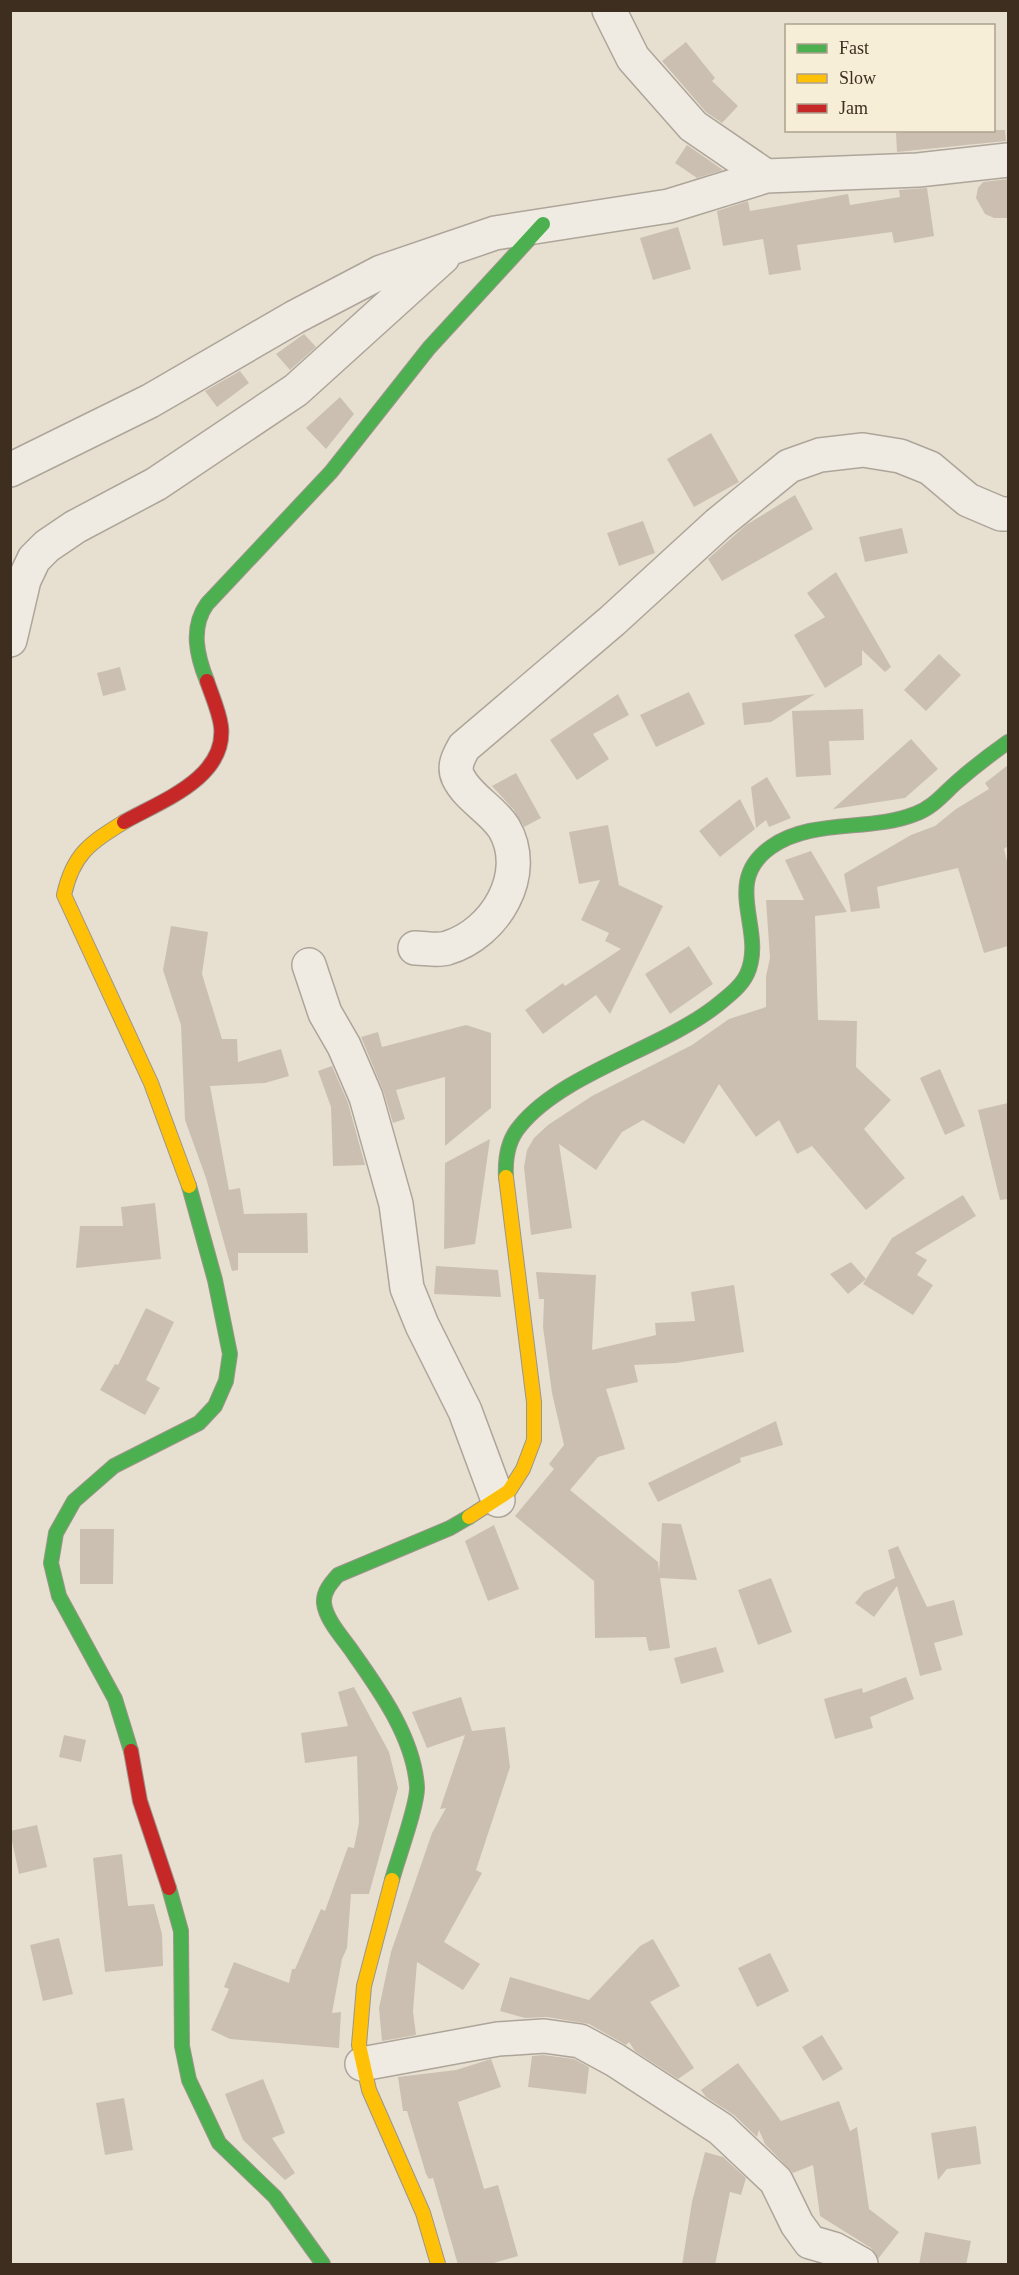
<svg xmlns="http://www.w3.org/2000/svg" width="1019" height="2275" font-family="Georgia,serif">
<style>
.building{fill:#cbbfb2}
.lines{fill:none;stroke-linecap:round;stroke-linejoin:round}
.street-casing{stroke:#ada599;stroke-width:36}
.fast-casing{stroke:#9c958a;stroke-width:16}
.slow-casing{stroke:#9c958a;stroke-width:16}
.jam-casing{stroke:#9c958a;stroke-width:16}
.street{stroke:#efebe3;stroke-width:33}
.fast{stroke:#4caf50;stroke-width:14}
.slow{stroke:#ffc107;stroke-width:14}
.jam{stroke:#c62828;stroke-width:14}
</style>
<rect width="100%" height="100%" fill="#e7e0d1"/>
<path class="building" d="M 686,42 L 715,78 L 712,81 L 738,106 L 722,123 L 706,112 L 662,61 Z
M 940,130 L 1005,130 L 1006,141 L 897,152 L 896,133 Z
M 687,145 L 723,170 L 697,178 L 675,163 Z
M 1008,179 L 1008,218 L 994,218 L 985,214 L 976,198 L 978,188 L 983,182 Z
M 927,188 L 934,236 L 894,243 L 892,232 L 797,245 L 801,270 L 769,275 L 763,239 L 723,246 L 717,211 L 748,201 L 750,211 L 848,194 L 850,205 L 900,197 L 899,190 Z
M 678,227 L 691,269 L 653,280 L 640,238 Z
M 304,334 L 316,347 L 290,370 L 276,354 Z
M 240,371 L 249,383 L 217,407 L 205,391 Z
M 340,397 L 354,414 L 326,449 L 306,428 Z
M 711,433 L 739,482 L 694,507 L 667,459 Z
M 795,495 L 813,529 L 722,581 L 708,559 L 746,525 Z
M 643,521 L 655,553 L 619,566 L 607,533 Z
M 902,528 L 908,553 L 865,562 L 859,537 Z
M 836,572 L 891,667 L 885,672 L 862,650 L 862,665 L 825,688 L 794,635 L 825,617 L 807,593 Z
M 939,654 L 961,675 L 926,711 L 904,690 Z
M 120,667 L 126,690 L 103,696 L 97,673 Z
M 689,692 L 705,724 L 656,747 L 640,715 Z
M 618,694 L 629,715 L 593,734 L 609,759 L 577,780 L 550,740 Z
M 815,694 L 771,722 L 744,725 L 742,703 Z
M 863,709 L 864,740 L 829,741 L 831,775 L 796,777 L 792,711 Z
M 911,739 L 938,769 L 905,798 L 833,809 Z
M 1008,765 L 1008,846 L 1004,849 L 1008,865 L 1008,946 L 984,953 L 958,868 L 877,887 L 880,908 L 851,912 L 844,874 L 911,835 L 935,826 L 956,809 L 989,789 L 985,783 Z
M 516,773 L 541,818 L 524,827 L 514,810 L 492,786 Z
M 767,777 L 791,818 L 769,827 L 766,820 L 756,828 L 751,787 Z
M 740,799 L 755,829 L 720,857 L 699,831 Z
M 608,825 L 619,885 L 663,906 L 610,1014 L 596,995 L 543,1034 L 525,1010 L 563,983 L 565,986 L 621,949 L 605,941 L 609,933 L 581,920 L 600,880 L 579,884 L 569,832 Z
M 811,851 L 847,912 L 815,916 L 818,1020 L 857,1021 L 856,1067 L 891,1100 L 864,1129 L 905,1178 L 866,1210 L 812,1146 L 797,1154 L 779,1120 L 756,1137 L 719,1084 L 684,1144 L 643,1120 L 622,1132 L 596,1170 L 559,1144 L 572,1228 L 531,1235 L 524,1167 L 527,1150 L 534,1138 L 548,1125 L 592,1096 L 692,1045 L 729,1019 L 766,1007 L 766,976 L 770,958 L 766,900 L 804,900 L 785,860 Z
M 171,926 L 208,932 L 202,974 L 222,1039 L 237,1039 L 238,1062 L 281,1049 L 289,1076 L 265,1083 L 210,1086 L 229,1190 L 240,1188 L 244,1214 L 307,1213 L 308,1253 L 238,1253 L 238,1270 L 232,1271 L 206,1178 L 185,1120 L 181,1025 L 163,970 Z
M 689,946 L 713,984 L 670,1014 L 645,974 Z
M 466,1025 L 491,1033 L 491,1108 L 445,1146 L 445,1077 L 396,1090 L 405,1119 L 393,1123 L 383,1090 L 361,1037 L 378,1032 L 382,1047 Z
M 332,1066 L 348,1103 L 365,1165 L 333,1166 L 331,1107 L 318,1071 Z
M 940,1069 L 965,1126 L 945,1135 L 920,1078 Z
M 1008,1103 L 1008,1199 L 1000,1200 L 978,1110 Z
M 490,1139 L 475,1244 L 444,1249 L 445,1163 Z
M 963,1195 L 976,1216 L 915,1253 L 927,1260 L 917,1275 L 933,1285 L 913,1315 L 863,1284 L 892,1238 Z
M 155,1203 L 161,1259 L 76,1268 L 80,1226 L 123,1226 L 121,1207 Z
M 851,1262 L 866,1279 L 848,1294 L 830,1274 Z
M 436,1266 L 498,1270 L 501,1297 L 434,1294 Z
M 536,1272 L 596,1275 L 592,1350 L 656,1335 L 655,1323 L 695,1321 L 691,1292 L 734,1285 L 744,1352 L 676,1363 L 634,1365 L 638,1382 L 606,1389 L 625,1449 L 598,1457 L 570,1490 L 658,1562 L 659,1573 L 662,1523 L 681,1524 L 697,1580 L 660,1578 L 670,1648 L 649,1651 L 646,1637 L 595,1638 L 594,1581 L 515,1516 L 554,1469 L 549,1464 L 564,1445 L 552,1393 L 543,1327 L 544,1299 L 539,1299 Z
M 146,1308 L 174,1322 L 146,1380 L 160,1388 L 145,1415 L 100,1390 L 115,1364 L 118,1365 Z
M 776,1421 L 783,1445 L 740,1458 L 741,1462 L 658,1502 L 648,1483 Z
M 494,1525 L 519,1589 L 488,1601 L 465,1541 Z
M 80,1529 L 114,1529 L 113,1584 L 80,1584 Z
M 898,1546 L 927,1607 L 954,1600 L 963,1635 L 934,1643 L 942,1670 L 920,1676 L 897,1586 L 874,1617 L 855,1603 L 864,1592 L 895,1578 L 888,1550 Z
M 771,1578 L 792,1632 L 758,1645 L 738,1590 Z
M 716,1647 L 724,1672 L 681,1684 L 674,1658 Z
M 906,1677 L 914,1699 L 870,1717 L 873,1728 L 835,1739 L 824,1699 L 862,1688 L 863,1693 Z
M 354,1687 L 389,1752 L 398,1788 L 369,1894 L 351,1894 L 347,1948 L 342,1959 L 332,2013 L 341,2012 L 339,2048 L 230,2039 L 211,2030 L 229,1989 L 224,1987 L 234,1962 L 289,1983 L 292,1969 L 295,1969 L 321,1909 L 325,1911 L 348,1847 L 354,1848 L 359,1823 L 357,1756 L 305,1763 L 301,1733 L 348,1726 L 338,1692 Z
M 461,1697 L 472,1731 L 505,1727 L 510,1767 L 476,1870 L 482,1873 L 444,1942 L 480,1964 L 463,1990 L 417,1962 L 413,2011 L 416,2035 L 382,2041 L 379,2008 L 391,1952 L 432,1833 L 446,1808 L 440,1809 L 465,1735 L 427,1748 L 412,1712 Z
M 64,1735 L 86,1740 L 81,1762 L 59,1757 Z
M 37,1825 L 47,1867 L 19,1874 L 10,1831 Z
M 122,1854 L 128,1906 L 154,1904 L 162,1934 L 163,1966 L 105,1972 L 93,1858 Z
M 59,1938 L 73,1994 L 43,2001 L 30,1945 Z
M 653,1939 L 680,1986 L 650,2002 L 694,2068 L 678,2079 L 635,2051 L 629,2042 L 626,2045 L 589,2024 L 547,2017 L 525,2018 L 500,2011 L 510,1977 L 589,2000 L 640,1946 Z
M 770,1953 L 789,1991 L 757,2007 L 738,1968 Z
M 822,2035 L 843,2069 L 823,2081 L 802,2047 Z
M 543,2055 L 574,2059 L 589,2067 L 586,2094 L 528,2087 L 532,2056 Z
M 491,2059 L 501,2087 L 458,2102 L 484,2189 L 498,2185 L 518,2256 L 487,2265 L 458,2265 L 433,2178 L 429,2179 L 426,2174 L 407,2111 L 403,2111 L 398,2077 L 456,2070 Z
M 738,2063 L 781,2121 L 839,2101 L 850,2131 L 857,2127 L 869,2209 L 899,2232 L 878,2259 L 871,2248 L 820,2216 L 813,2165 L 793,2173 L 765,2144 L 759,2130 L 757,2137 L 734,2115 L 706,2097 L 701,2090 Z
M 263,2079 L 285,2133 L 272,2138 L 295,2173 L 285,2180 L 243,2140 L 225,2094 Z
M 124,2098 L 133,2150 L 105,2155 L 96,2103 Z
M 976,2126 L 981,2164 L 947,2169 L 938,2180 L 931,2133 Z
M 705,2152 L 723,2157 L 746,2178 L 741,2195 L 730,2192 L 715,2265 L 682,2265 L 692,2202 Z
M 925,2232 L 971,2241 L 966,2265 L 919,2265 Z"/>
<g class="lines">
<g class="street-casing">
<path id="street" d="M 609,10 L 633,58 L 693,126 L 766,176 L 918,170 L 1008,160
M 10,470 L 150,401 L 295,317 L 381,272 L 495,233 L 669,206 L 766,176
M 10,640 L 24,580 L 34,559 L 47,546 L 75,527 L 156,484 L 296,390 L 443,257
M 415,948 C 425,948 438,951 447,948 C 495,934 531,874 504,828 C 492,809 468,798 458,777 C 453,766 459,756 464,747 L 612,621 L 718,524 L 789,466 L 820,455 L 863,450 L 900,456 L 930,468 L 968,500 L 1001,514 L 1008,514
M 309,965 L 325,1013 L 344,1046 L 366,1097 L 396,1204 L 407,1288 L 422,1325 L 465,1411 L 498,1500
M 362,2064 L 498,2039 L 544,2036 L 580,2041 L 615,2060 L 721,2129 L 776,2181 L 797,2224 L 810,2242 L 834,2249 L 861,2264"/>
</g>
<g class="fast-casing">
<path id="fast" d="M 207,681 C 197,656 190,628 207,604 L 331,472 L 429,348 L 543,224
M 506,1177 C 505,1159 507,1141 520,1126 C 563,1073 661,1049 716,1006 C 727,997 741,987 747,974 C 767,930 720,883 771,847 C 812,818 870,832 915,814 C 933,808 944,793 958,781 C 974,767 991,754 1008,742
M 131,1751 L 115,1699 L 59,1596 L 51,1563 L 56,1533 L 74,1501 L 114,1466 L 199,1423 L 215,1406 L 226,1381 L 230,1354 L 215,1280 L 189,1186
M 392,1880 C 397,1861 418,1804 417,1787 C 414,1739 381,1692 354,1654 C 345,1640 326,1621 324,1603 C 323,1592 331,1583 338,1575 L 450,1528 L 469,1517
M 169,1888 L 181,1931 L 182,2046 L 189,2080 L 219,2143 L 275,2197 L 323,2264"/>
</g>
<g class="slow-casing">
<path id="slow" d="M 124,822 C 90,843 73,854 64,895 L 151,1083 L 189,1186
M 469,1517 L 509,1491 L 523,1469 L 534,1440 L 534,1402 L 506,1177
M 392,1880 L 364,1986 L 359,2045 L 369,2090 L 423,2213 L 438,2264"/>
</g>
<g class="jam-casing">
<path id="jam" d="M 124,822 C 161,801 227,778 221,726 C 219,711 212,696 207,681
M 131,1751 L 140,1801 L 169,1888"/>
</g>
<use href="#street" class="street"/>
<use href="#fast" class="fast"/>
<use href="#slow" class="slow"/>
<use href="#jam" class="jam"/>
</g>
<rect width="1019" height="2275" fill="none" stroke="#3d2e20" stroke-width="24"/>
<rect x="785" y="24" width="210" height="108" fill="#f7eed8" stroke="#ada18e" stroke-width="1.5"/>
<rect x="797" y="44" width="30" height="9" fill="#4caf50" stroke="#ada18e" stroke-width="1.5"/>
<text x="839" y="54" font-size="18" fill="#3d2e20">Fast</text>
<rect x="797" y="74" width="30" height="9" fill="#ffc107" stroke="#ada18e" stroke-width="1.5"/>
<text x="839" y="84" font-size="18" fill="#3d2e20">Slow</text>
<rect x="797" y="104" width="30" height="9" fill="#c62828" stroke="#ada18e" stroke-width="1.5"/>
<text x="839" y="114" font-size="18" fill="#3d2e20">Jam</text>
</svg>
